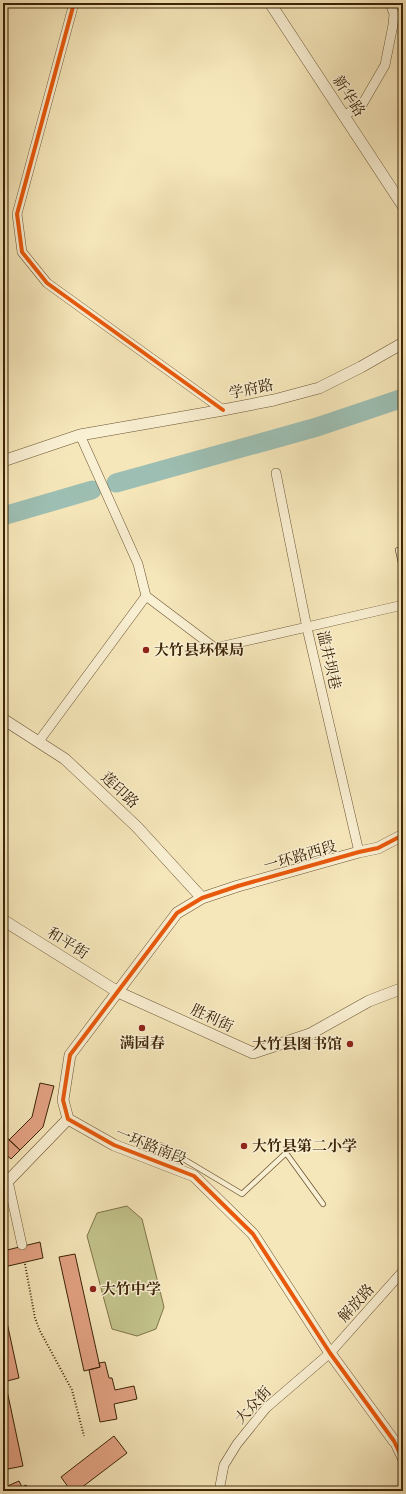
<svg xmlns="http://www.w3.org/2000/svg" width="406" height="1494" font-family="'IM FELL DW Pica','Noto Serif SC',serif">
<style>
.green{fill:#c3c38b;stroke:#7f7348}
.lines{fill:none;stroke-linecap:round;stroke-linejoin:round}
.river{stroke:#9dbfb3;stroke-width:19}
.building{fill:#e4a384;stroke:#3b2306}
.service-casing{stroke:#6a5433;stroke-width:6}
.minor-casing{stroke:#6a5433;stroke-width:10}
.tertiary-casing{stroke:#6a5433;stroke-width:12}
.path{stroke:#3b2306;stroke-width:2;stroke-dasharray:1 2;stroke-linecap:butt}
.service{stroke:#f9efd2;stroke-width:4.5}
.minor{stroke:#f9efd2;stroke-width:9}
.tertiary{stroke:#f9efd2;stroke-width:11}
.cycleway-casing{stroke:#f9efd2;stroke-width:6}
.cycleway{stroke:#e8590c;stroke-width:4}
.poi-dot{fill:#8f2418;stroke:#f9efd2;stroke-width:1.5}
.labels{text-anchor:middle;stroke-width:3;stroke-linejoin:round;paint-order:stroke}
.street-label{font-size:15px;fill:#3b2306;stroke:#f9efd2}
.poi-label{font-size:15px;font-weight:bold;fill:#3b2306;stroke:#f9efd2;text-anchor:start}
</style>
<rect width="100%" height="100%" fill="#f6e7ba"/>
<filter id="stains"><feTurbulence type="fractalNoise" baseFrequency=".005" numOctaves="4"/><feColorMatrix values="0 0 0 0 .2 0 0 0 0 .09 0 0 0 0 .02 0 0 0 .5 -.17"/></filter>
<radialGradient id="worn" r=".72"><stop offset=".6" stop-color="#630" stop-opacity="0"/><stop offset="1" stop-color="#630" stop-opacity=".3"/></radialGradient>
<path class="green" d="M 127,1206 L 142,1219 L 164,1307 L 156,1329 L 137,1336 L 112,1329 L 87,1236 L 97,1213 Z"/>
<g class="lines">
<path class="river" d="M 116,483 L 317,427 L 403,398
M 3,516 L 92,490"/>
</g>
<path class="building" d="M 40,1083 L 54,1086 L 43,1127 L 20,1150 L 9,1140 L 32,1117 Z
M 3,1134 L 20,1150 L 11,1159 L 3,1152 Z
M 40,1242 L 43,1258 L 4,1267 L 3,1251 Z
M 75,1254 L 100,1367 L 84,1371 L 59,1257 Z
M 3,1304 L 19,1378 L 3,1382 Z
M 105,1362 L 109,1378 L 112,1378 L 115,1390 L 134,1386 L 137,1399 L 114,1404 L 117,1419 L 100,1422 L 89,1370 L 100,1367 L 99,1363 Z
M 5,1381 L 23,1466 L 3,1470 L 3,1382 Z
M 114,1436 L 127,1453 L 77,1491 L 71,1491 L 61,1477 Z
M 19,1481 L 22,1487 L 26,1485 L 29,1491 L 4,1491 L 3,1488 Z"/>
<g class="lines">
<g class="service-casing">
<path id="service" d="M 398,550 L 403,571
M 156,1161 L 160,1145 L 242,1194 L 286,1153 L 323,1204"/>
</g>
<g class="minor-casing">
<path id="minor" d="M 74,3 L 17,214 L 22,252 L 47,283 L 223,410
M 344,116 L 363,103 L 385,65 L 393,25 L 394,14 L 390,3
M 80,435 L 138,564 L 146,596 L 215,648 L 403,605
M 276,473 L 307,628 L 359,852
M 39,741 L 146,596
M 8,1181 L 22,1245
M 394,1441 L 403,1460
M 219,1491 L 224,1465 L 237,1444 L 266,1408 L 330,1353 L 403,1271"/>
</g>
<g class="tertiary-casing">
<path id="tertiary" d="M 270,3 L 403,206
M 3,461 L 80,435 L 223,410 L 274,400 L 319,388 L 361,367 L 403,343
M 3,719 L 65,759 L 137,827 L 202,898
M 403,835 L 378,848 L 359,852 L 238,886 L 202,898 L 177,913 L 70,1055 L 63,1100 L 68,1119 L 114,1145 L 194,1176 L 253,1234 L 330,1353 L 394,1441 L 403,1446
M 3,920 L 118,992 L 253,1053 L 310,1034 L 369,1001 L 403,988
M 3,1184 L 8,1181 L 68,1119"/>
</g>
<path class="path" d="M 25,1264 L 35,1318 L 40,1331 L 72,1390 L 84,1436"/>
<use href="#service" class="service"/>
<use href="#minor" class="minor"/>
<use href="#tertiary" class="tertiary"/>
<g class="cycleway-casing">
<path id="cycleway" d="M 74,3 L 17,214 L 22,252 L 47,283 L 223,410
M 403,835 L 378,848 L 359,852 L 238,886 L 202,898 L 177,913 L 70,1055 L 63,1100 L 68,1119 L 114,1145 L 194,1176 L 253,1234 L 330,1353 L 394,1441 L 403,1460"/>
</g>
<use href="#cycleway" class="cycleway"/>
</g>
<g class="poi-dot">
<circle cx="146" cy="650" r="4"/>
<circle cx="142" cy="1028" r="4"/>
<circle cx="350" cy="1044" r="4"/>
<circle cx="244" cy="1146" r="4"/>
<circle cx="93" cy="1289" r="4"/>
</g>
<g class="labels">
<g class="street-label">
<text transform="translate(349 96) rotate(57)" y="5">新华路</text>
<text transform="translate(251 389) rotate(-12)" y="5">学府路</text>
<text transform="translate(329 660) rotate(77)" y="5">滥井坝巷</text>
<text transform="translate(120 790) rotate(43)" y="5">莲印路</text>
<text transform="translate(300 856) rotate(-16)" y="5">一环路西段</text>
<text transform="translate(68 943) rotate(32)" y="5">和平街</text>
<text transform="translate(212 1018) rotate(25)" y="5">胜利街</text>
<text transform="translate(151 1146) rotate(22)" y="5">一环路南段</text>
<text transform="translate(356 1303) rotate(-48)" y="5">解放路</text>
<text transform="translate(253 1405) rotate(-47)" y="5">大众街</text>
</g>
<g class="poi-label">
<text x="154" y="655">大竹县环保局</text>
<text x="142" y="1048" text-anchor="middle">满园春</text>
<text x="342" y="1049" text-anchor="end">大竹县图书馆</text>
<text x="252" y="1151">大竹县第二小学</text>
<text x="101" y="1294">大竹中学</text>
</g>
</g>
<rect width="406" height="1494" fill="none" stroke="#f6e7ba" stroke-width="16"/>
<rect x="4" y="4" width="398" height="1486" fill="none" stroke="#3b2306" stroke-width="2"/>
<rect x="8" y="8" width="390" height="1478" fill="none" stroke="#3b2306"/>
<rect width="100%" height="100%" filter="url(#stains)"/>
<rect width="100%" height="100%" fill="url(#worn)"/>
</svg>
